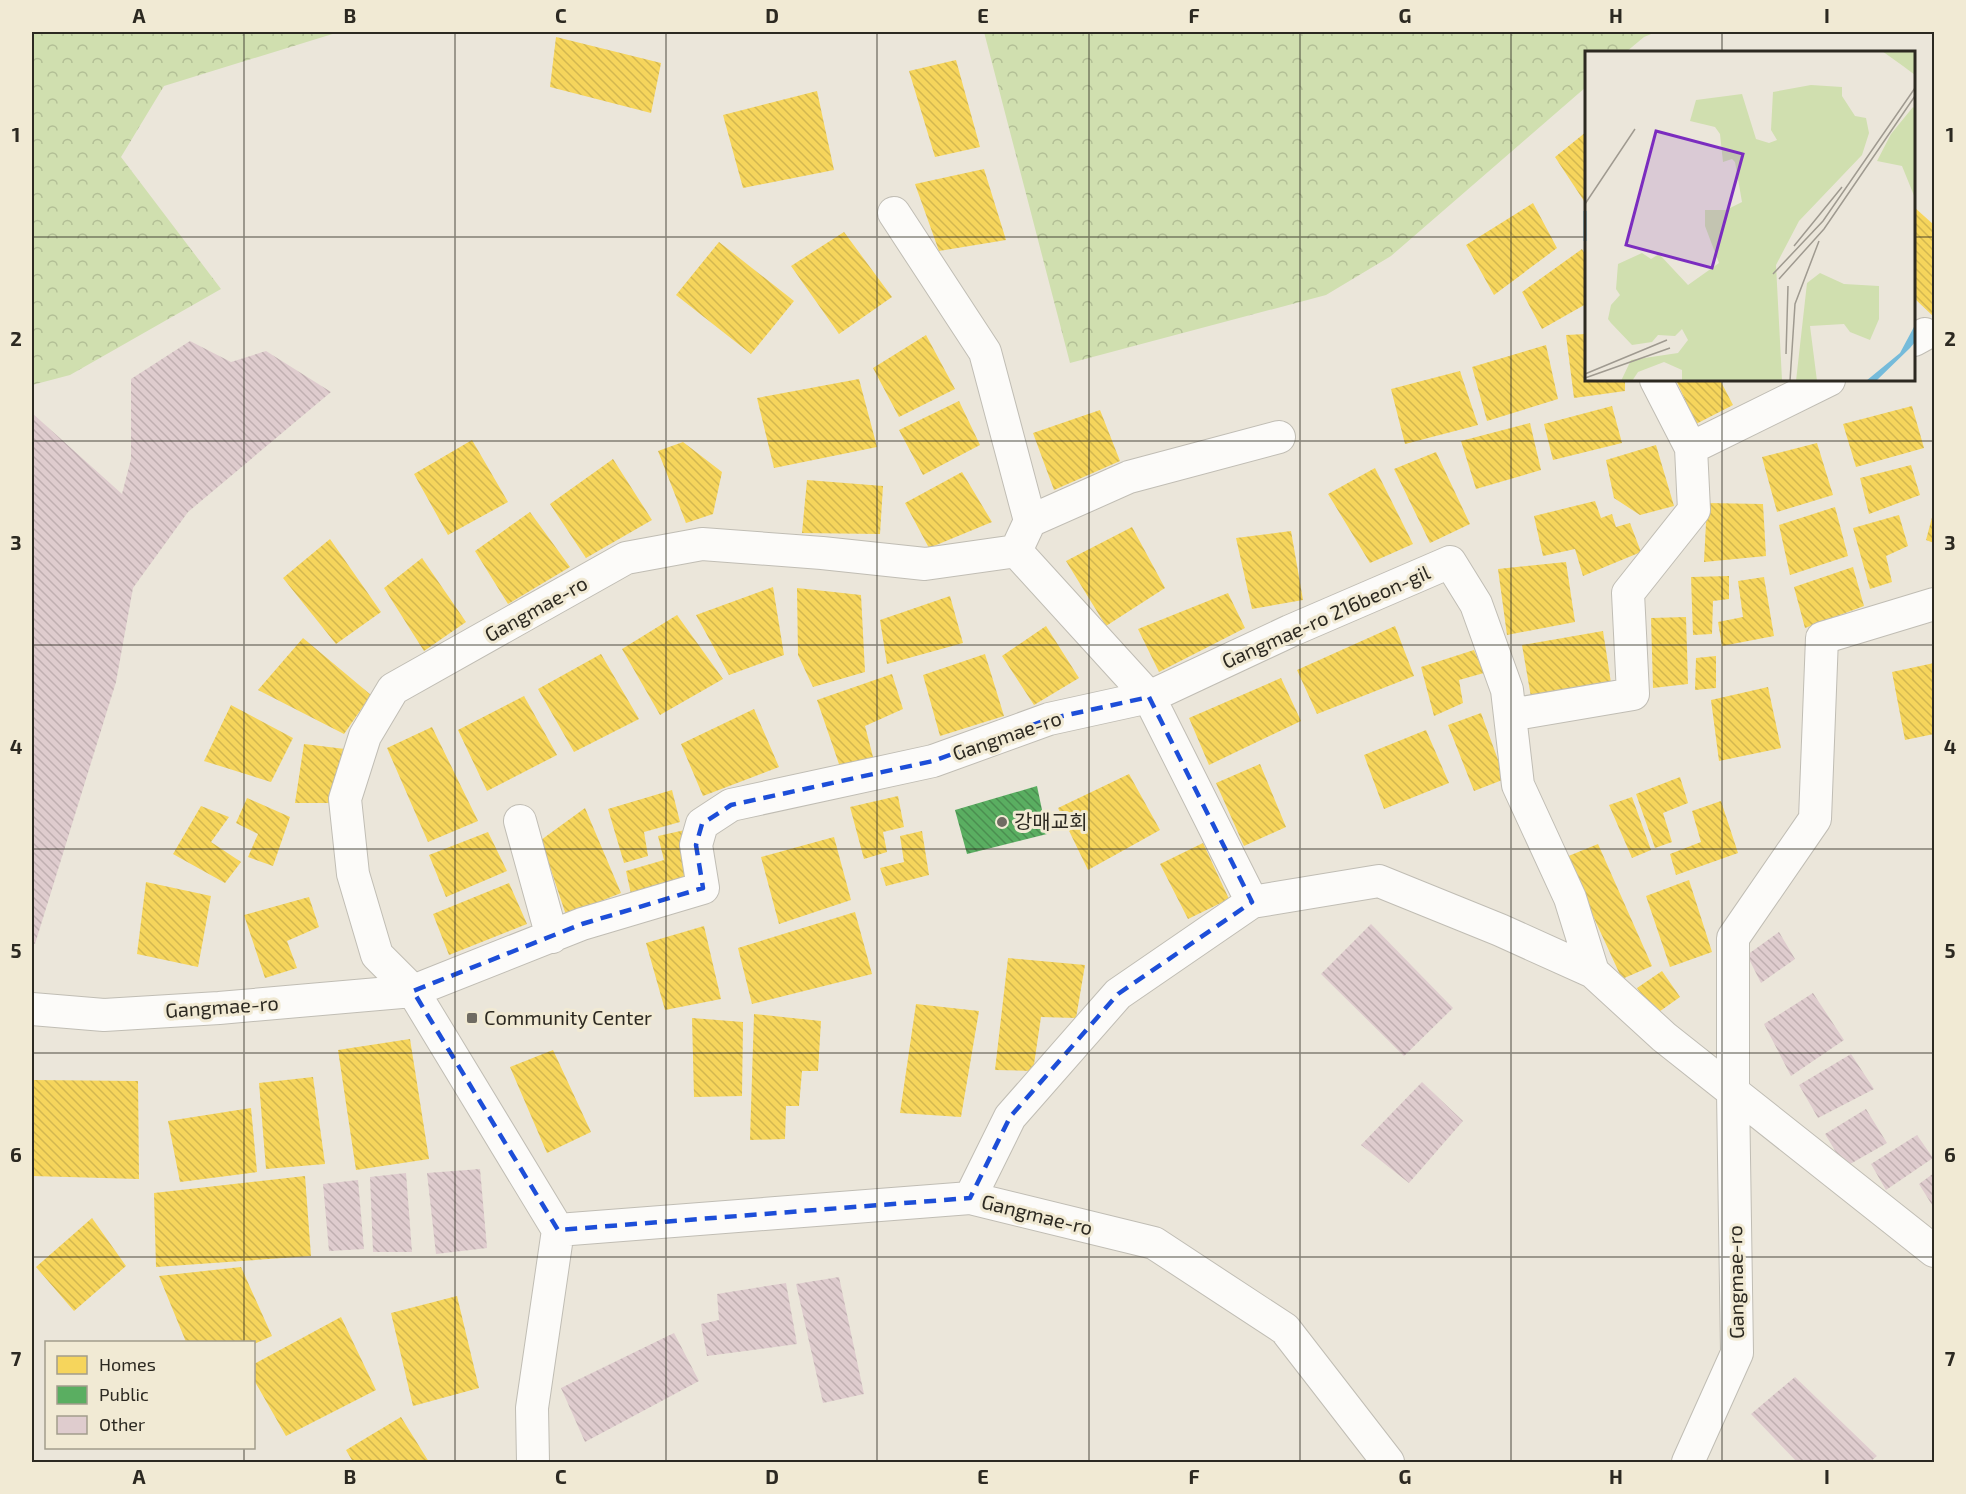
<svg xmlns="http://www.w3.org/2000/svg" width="1966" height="1494" font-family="'Exo 2','Noto Sans KR',sans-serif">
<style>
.forest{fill:url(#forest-crowns)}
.homes{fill:url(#homes-back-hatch)}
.public{fill:url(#public-back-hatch)}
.building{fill:url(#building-back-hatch)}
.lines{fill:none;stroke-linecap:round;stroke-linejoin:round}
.minor-casing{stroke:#c0bdb4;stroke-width:34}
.minor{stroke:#fcfbf9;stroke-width:32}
.marked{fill:none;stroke:#1d4ed8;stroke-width:4.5;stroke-dasharray:12 8;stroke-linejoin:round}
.grid{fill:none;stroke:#2c2921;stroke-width:1.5;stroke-opacity:0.55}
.poi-dot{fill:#6f6b62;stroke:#f1ead4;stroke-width:2}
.labels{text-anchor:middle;stroke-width:6;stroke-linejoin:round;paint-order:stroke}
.street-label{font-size:20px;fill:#2c2921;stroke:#f1ead4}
.poi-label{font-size:20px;fill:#2c2921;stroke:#f1ead4;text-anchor:start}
.inset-river{fill:none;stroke:#75bbda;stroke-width:3}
.inset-road{fill:none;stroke:#9f9a90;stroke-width:1.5}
.view{fill:#7b2cbf;fill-opacity:0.15;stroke:#7b2cbf;stroke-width:3}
.inset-edge{fill:none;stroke:#2c2921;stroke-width:3}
.neatline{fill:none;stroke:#2c2921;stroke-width:2}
.grid-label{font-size:20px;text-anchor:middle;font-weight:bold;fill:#2c2921}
</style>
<defs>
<pattern id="forest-crowns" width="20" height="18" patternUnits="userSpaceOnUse" patternTransform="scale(1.5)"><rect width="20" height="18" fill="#d0dfaf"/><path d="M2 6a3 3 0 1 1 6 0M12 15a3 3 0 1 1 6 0" fill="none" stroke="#b3bf96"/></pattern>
<pattern id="homes-back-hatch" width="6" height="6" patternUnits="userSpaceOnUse" patternTransform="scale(1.5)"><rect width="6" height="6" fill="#f6d55c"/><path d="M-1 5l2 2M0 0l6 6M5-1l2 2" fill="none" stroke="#d3b750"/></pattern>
<pattern id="public-back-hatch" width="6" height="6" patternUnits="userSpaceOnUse" patternTransform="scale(1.5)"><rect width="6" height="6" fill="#5aae61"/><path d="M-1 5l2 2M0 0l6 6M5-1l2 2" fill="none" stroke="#4b8e50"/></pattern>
<pattern id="building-back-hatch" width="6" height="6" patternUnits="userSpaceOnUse" patternTransform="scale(1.5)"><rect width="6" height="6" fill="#dfccce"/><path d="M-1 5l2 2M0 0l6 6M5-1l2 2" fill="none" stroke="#c0afb1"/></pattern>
</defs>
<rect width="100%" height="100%" fill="#ebe6da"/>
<path class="forest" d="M 32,32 L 339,32 L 164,86 L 121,157 L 221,289 L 70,375 L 32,385 Z
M 984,32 L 1656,32 L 1644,37 L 1626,52 L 1586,52 L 1586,87 L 1391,256 L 1326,295 L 1070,363 Z"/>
<path class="homes" d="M 556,37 L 661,63 L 651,113 L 550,87 Z
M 956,60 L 980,147 L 935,157 L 909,71 Z
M 817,91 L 834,170 L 743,188 L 723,115 Z
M 1586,132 L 1586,204 L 1555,157 Z
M 984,169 L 1006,240 L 939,251 L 915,184 Z
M 1533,203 L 1557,248 L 1494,295 L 1466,245 Z
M 1914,207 L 1934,225 L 1934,317 L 1914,298 Z
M 844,232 L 892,297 L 839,334 L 791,266 Z
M 719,242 L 794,301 L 751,354 L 676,295 Z
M 1582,249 L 1586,256 L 1586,304 L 1542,329 L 1522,292 Z
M 1586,334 L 1586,380 L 1625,380 L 1625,391 L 1574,398 L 1566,335 Z
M 926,335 L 955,389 L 899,417 L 873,368 Z
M 1546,345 L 1558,399 L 1487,421 L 1472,367 Z
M 1460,371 L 1478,425 L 1405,444 L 1391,389 Z
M 859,379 L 877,447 L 774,468 L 757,398 Z
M 1676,380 L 1720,380 L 1733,405 L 1696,424 Z
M 959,401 L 980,445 L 923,475 L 899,430 Z
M 1612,406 L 1622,443 L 1553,460 L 1544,424 Z
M 1912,406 L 1924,448 L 1856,467 L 1843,424 Z
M 1100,410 L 1120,461 L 1054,490 L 1033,433 Z
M 1530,423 L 1541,470 L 1476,489 L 1461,441 Z
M 472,440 L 508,502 L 448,535 L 414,474 Z
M 683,442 L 722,472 L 713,514 L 686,523 L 658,451 Z
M 1817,443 L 1833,495 L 1777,512 L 1762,457 Z
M 1656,445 L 1674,506 L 1640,515 L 1614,498 L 1606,460 Z
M 1436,452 L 1470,524 L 1430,543 L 1394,469 Z
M 613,459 L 652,520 L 586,558 L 550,504 Z
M 1911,465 L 1920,495 L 1869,514 L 1860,478 Z
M 1375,468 L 1413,544 L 1370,563 L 1328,494 Z
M 962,472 L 992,522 L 929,548 L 905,503 Z
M 807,480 L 883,486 L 880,534 L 802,533 Z
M 1595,501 L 1601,518 L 1612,514 L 1616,527 L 1630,523 L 1641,552 L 1583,576 L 1575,549 L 1543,556 L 1534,516 Z
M 1707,503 L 1763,504 L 1766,556 L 1704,562 Z
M 1835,507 L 1848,556 L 1790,575 L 1779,525 Z
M 1934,510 L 1934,543 L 1926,540 Z
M 530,512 L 570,567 L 508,604 L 475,551 Z
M 1899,515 L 1908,546 L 1886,556 L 1892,582 L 1870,589 L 1853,528 Z
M 1132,527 L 1165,588 L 1106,626 L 1066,561 Z
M 1291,531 L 1303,600 L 1252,609 L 1236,538 Z
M 330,539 L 381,612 L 336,644 L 283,578 Z
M 422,558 L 466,622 L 424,651 L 384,588 Z
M 1566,562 L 1575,622 L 1507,635 L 1498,569 Z
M 1853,567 L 1864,606 L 1805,628 L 1794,587 Z
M 1729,576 L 1729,599 L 1713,601 L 1712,634 L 1693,635 L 1691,577 Z
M 1764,577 L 1774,636 L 1722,646 L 1718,622 L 1743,617 L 1738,581 Z
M 773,587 L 784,655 L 729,675 L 696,615 Z
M 797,588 L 861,595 L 865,672 L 813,687 L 798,655 Z
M 1228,593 L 1245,628 L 1159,672 L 1138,629 Z
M 950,596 L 963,643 L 887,664 L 880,620 Z
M 677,615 L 723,679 L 660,715 L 622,649 Z
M 1686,617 L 1688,684 L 1653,688 L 1651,618 Z
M 1046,626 L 1079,678 L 1034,705 L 1002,656 Z
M 1395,626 L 1414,676 L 1317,714 L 1297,670 Z
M 1603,631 L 1611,683 L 1531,697 L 1522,645 Z
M 303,638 L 371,695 L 344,734 L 258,690 Z
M 1474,650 L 1484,673 L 1459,680 L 1463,703 L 1434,716 L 1421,667 Z
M 601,654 L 639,719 L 574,752 L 538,689 Z
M 985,654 L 1004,716 L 940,736 L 923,675 Z
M 1716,656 L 1716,688 L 1695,690 L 1696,658 Z
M 1934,663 L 1934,734 L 1905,740 L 1892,672 Z
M 892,674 L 903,709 L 865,726 L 873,757 L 840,767 L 817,700 Z
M 1281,678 L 1301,721 L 1209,765 L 1189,718 Z
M 1768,687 L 1781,748 L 1719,761 L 1711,700 Z
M 524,696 L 557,755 L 487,791 L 458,730 Z
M 231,705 L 293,738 L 271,782 L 204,761 Z
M 754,709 L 779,767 L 703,796 L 681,744 Z
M 1481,713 L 1505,779 L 1474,791 L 1448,725 Z
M 432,727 L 478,821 L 428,842 L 387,748 Z
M 1426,730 L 1449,783 L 1384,809 L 1364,755 Z
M 304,744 L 345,749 L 334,803 L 295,803 Z
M 1260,764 L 1286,827 L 1244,846 L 1216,783 Z
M 1129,774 L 1160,830 L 1088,870 L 1058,808 Z
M 1680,777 L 1688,803 L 1663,813 L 1672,842 L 1655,848 L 1636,794 Z
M 672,790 L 680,822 L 644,832 L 648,856 L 624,863 L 608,809 Z
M 898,796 L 904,827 L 883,832 L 887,852 L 864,859 L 850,807 Z
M 1632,797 L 1651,850 L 1632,858 L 1609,805 Z
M 247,798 L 290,817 L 273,866 L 248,857 L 258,834 L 236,823 Z
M 1721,801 L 1738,853 L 1676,875 L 1670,854 L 1701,842 L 1692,811 Z
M 201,806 L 229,817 L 211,842 L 241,862 L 225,883 L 173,854 Z
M 585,808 L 621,893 L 566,915 L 541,840 Z
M 685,830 L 691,880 L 631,894 L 626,871 L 664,860 L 658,836 Z
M 922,831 L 929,875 L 886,886 L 880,868 L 904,862 L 900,836 Z
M 488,832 L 507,871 L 446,897 L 429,855 Z
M 834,837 L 851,900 L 779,924 L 761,857 Z
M 1203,843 L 1229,899 L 1188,919 L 1160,864 Z
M 1598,844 L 1652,966 L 1622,979 L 1566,857 Z
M 1689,880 L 1712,952 L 1670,967 L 1646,896 Z
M 146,882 L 211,896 L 198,967 L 137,954 Z
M 509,883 L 527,924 L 449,955 L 433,914 Z
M 309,897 L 319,927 L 287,941 L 297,968 L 265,978 L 244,915 Z
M 855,912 L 872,974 L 752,1004 L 738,948 Z
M 704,926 L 721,999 L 665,1010 L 646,943 Z
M 1008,958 L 1085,965 L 1076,1018 L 1041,1017 L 1033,1071 L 995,1070 Z
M 1662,971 L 1680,997 L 1656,1014 L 1637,988 Z
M 916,1004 L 979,1011 L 961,1117 L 900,1113 Z
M 754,1014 L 821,1021 L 818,1071 L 802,1071 L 799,1106 L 786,1106 L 785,1139 L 750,1140 Z
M 692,1018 L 743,1022 L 742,1096 L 694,1097 Z
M 410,1039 L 429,1159 L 356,1170 L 338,1050 Z
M 553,1050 L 591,1132 L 547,1153 L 510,1067 Z
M 313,1077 L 325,1164 L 266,1169 L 259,1083 Z
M 32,1080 L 138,1081 L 139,1179 L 32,1176 Z
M 251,1108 L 257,1172 L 180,1182 L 168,1121 Z
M 305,1176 L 311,1256 L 156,1267 L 154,1193 Z
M 92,1218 L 126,1266 L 74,1311 L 36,1267 Z
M 241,1267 L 272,1336 L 254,1344 L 186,1342 L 159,1276 Z
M 457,1296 L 479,1388 L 413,1406 L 391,1313 Z
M 341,1317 L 376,1390 L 286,1436 L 254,1380 L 254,1364 Z
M 401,1417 L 429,1462 L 353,1462 L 346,1450 Z"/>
<path class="public" d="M 1037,786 L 1047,834 L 967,854 L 955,810 Z"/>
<path class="building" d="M 190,341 L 231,362 L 266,351 L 331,392 L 188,512 L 133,588 L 116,682 L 35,944 L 32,942 L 32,413 L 122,494 L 131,459 L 131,379 Z
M 1371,924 L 1453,1008 L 1404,1056 L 1321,974 Z
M 1779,932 L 1795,959 L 1761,983 L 1747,955 Z
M 1813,993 L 1844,1040 L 1791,1076 L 1764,1024 Z
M 1851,1054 L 1874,1089 L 1818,1118 L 1799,1085 Z
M 1422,1082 L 1463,1121 L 1409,1183 L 1361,1145 Z
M 1866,1109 L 1887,1143 L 1845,1167 L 1825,1134 Z
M 1917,1135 L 1933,1158 L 1886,1190 L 1871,1164 Z
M 480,1169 L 487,1248 L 436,1254 L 427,1173 Z
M 406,1173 L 412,1252 L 373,1252 L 370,1177 Z
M 1934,1173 L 1934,1208 L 1919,1184 Z
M 358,1180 L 364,1249 L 329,1251 L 323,1184 Z
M 839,1277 L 864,1394 L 823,1403 L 796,1284 Z
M 786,1283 L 797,1344 L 707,1356 L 701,1324 L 719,1320 L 717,1294 Z
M 674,1333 L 699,1381 L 585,1442 L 561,1388 Z
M 1795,1377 L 1877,1456 L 1870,1462 L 1797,1462 L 1751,1414 Z"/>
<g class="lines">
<g class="minor-casing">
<path id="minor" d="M 894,213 L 985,352 L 1030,521 L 1016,551 L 1149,697 L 1252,902
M 1914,340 L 1925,334
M 1656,380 L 1691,448
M 1030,521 L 1129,477 L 1279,437
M 1016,551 L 925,564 L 822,553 L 702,544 L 626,558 L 393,689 L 365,736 L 345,799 L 353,874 L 377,955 L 413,991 L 582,924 L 703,888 L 696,845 L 702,824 L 731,805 L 933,761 L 1049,719 L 1149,697 L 1290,631 L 1450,562 L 1476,604 L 1507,690 L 1518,785 L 1570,898 L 1593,972
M 1510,715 L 1633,694 L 1628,593 L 1694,510 L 1691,448 L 1829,380
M 520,821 L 552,937
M 32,1009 L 104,1015 L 219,1008 L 413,991 L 558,1230 L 970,1198 L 1154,1243 L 1285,1329 L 1388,1462
M 970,1198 L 1010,1117 L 1118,994 L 1252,902 L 1379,881 L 1500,930 L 1593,972 L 1664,1037 L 1934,1251
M 533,1462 L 532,1408 L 558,1230
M 1688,1462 L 1737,1353 L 1733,1092 L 1733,938 L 1815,819 L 1822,638 L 1934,604"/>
</g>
<use href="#minor" class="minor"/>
</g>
<path class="marked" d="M 1149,697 L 1252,902 L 1118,994 L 1010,1117 L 970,1198 L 558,1230 L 413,991 L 582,924 L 703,888 L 696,845 L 702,824 L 731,805 L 933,761 L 1049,719 Z"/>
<path class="grid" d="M 244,32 L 244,1342M 455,32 L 455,1462M 666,32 L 666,1462M 877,32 L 877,1462M 1089,32 L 1089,1462M 1300,32 L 1300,1462M 1511,32 L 1511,1462M 1722,32 L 1722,52M 32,237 L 1586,237M 1914,237 L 1934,237M 1722,380 L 1722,1462M 32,441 L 1934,441M 32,645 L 1934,645M 32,849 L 1934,849M 32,1053 L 1934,1053M 32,1257 L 1934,1257M 244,1448 L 244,1462"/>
<g class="poi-dot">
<circle cx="1002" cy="822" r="6"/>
<rect x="466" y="1012" width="12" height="12" rx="3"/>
</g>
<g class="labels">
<g class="street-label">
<text transform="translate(536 609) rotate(-29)" y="7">Gangmae-ro</text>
<text transform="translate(1326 617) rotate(-24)" y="7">Gangmae-ro 216beon-gil</text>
<text transform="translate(1007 736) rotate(-19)" y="7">Gangmae-ro</text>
<text transform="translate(222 1007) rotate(-4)" y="7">Gangmae-ro</text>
<text transform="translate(1037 1215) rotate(14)" y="7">Gangmae-ro</text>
<text transform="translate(1736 1282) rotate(-91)" y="7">Gangmae-ro</text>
</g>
<g class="poi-label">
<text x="1014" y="829">강매교회</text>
<text x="484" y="1025">Community Center</text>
</g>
</g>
<g transform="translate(1585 51)">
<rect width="330" height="330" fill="#ebe6da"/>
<path d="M 297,0 L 330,0 L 330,24 L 318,15 ZM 226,34 L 257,36 L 257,45 L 270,65 L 281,67 L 284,82 L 277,104 L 214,170 L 191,214 L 197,329 L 97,330 L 97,319 L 79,311 L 53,321 L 47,330 L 36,330 L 46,309 L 93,302 L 103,289 L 97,278 L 90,285 L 73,284 L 67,291 L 47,294 L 26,272 L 23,268 L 26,254 L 35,244 L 31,238 L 33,213 L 57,202 L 66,208 L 74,203 L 103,234 L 134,212 L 120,175 L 120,159 L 141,159 L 157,151 L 150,111 L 147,108 L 138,111 L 135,83 L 130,76 L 105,70 L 111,49 L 157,43 L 171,88 L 184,92 L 192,89 L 186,79 L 188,41 ZM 328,56 L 330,58 L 330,147 L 317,115 L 292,110 L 306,83 ZM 235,222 L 259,233 L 294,235 L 294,268 L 285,289 L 265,281 L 259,273 L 225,275 L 232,330 L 211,330 L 222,232 Z" fill="#d0dfaf"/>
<path d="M 330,274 L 330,291 L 325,297 L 291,330 L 281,330 L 315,302 Z" fill="#75bbda"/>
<path class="inset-river" d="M 0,190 L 0,160"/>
<path class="inset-road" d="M 0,153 L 50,78M 209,195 L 257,136M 188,223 L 238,170 L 330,37M 194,228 L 239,178 L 330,45M 201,303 L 203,235M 0,323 L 82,289M 0,327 L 85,297M 205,330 L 210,253 L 234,190"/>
<path class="view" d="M 71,80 L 158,103 L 127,217 L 41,194 Z"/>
<rect width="330" height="330" class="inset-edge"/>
</g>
<rect width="1966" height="1494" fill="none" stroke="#f1ead4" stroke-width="66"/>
<rect x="45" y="1341" width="210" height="108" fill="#f1ead4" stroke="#a29d8c" stroke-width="1.5"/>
<rect x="57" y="1356" width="30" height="18" fill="#f6d55c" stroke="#a29d8c" stroke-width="1.5"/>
<text x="99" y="1371" font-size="18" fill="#2c2921">Homes</text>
<rect x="57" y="1386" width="30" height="18" fill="#5aae61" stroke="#a29d8c" stroke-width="1.5"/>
<text x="99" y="1401" font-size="18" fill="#2c2921">Public</text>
<rect x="57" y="1416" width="30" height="18" fill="#dfccce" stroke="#a29d8c" stroke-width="1.5"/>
<text x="99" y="1431" font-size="18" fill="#2c2921">Other</text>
<rect x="33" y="33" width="1900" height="1428" class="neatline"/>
<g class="grid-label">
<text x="139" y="23">A</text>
<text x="350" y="23">B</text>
<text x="561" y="23">C</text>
<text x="772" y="23">D</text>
<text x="983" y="23">E</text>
<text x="1194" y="23">F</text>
<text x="1405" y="23">G</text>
<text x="1616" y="23">H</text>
<text x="1827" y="23">I</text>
<text x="16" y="142">1</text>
<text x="1950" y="142">1</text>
<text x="16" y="346">2</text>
<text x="1950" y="346">2</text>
<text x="16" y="550">3</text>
<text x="1950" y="550">3</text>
<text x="16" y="754">4</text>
<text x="1950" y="754">4</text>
<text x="16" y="958">5</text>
<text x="1950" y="958">5</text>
<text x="16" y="1162">6</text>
<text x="1950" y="1162">6</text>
<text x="16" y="1366">7</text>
<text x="1950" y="1366">7</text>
<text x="139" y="1484">A</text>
<text x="350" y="1484">B</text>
<text x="561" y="1484">C</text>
<text x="772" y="1484">D</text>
<text x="983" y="1484">E</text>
<text x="1194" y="1484">F</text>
<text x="1405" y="1484">G</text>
<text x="1616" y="1484">H</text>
<text x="1827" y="1484">I</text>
</g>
</svg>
